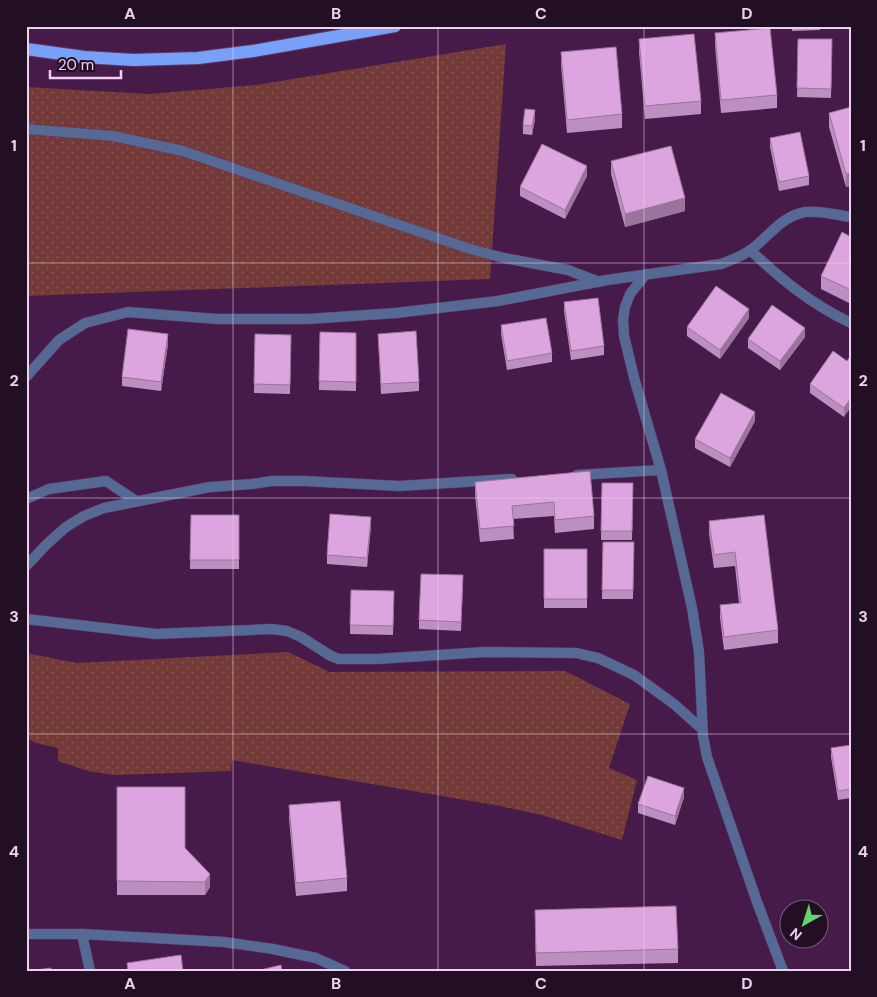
<svg xmlns="http://www.w3.org/2000/svg" width="877" height="997" font-family="'DM Sans',sans-serif">
<style>
.grass{fill:url(#grass-dots)}
.lines{fill:none;stroke-linecap:round;stroke-linejoin:round}
.service-casing{stroke:#613864;stroke-width:11}
.minor-casing{stroke:#613864;stroke-width:11}
.primary-casing{stroke:#613864;stroke-width:14}
.service{stroke:#556994;stroke-width:10}
.minor{stroke:#556994;stroke-width:10}
.primary{stroke:#78a0f8;stroke-width:12}
.wall{fill:#bd8ec0}
.shaded-wall{fill:#9a749c}
.building{fill:#dca5df;stroke:#9a749c}
.grid{fill:none;stroke:#edd2ee;stroke-width:1;stroke-opacity:0.55}
.neatline{fill:none;stroke:#edd2ee;stroke-width:2}
.grid-label{font-size:16px;text-anchor:middle;font-weight:bold;fill:#edd2ee}
</style>
<defs>
<pattern id="grass-dots" width="8" height="8" patternUnits="userSpaceOnUse" patternTransform="scale(1.25)"><rect width="8" height="8" fill="#733a37"/><path d="M2 2h.1M6 6h.1" fill="none" stroke="#875654" stroke-width="1.8" stroke-linecap="round"/></pattern>
</defs>
<rect width="100%" height="100%" fill="#461b4a"/>
<path class="grass" d="M 506,44 L 490,279 L 26,296 L 26,87 L 149,94 L 256,85 Z
M 288,652 L 330,672 L 565,671 L 630,704 L 609,768 L 637,780 L 622,840 L 542,815 L 500,806 L 232,760 L 231,771 L 115,775 L 88,771 L 58,761 L 58,748 L 36,743 L 26,738 L 26,653 L 77,663 Z"/>
<g class="lines">
<g class="service-casing">
<path id="service" d="M 26,129 L 113,136 L 183,151 L 470,249 L 504,258 L 568,270 L 599,282
M 750,250 C 782,280 811,304 851,323"/>
</g>
<g class="minor-casing">
<path id="minor" d="M 646,274 L 630,294 L 625,307 L 623,320 L 624,336 L 635,381 L 661,470 L 692,608 L 699,652 L 703,736 L 707,757 L 757,902 L 783,971
M 26,377 L 59,340 L 85,323 L 128,312 L 217,319 L 308,319 L 396,313 L 498,301 L 607,280 L 721,264 C 732,260 742,256 752,249 C 769,236 782,216 805,212 C 820,210 836,215 851,217
M 577,475 L 661,470
M 26,499 L 49,489 L 106,481 L 136,501
M 26,566 L 47,544 L 66,527 L 84,516 L 104,508 L 210,487 L 252,484 L 272,481 L 304,481 L 399,486 L 512,479
M 26,619 L 156,634 L 272,629 L 287,631 L 301,637 L 331,656 L 339,659 L 377,659 L 485,652 L 576,653 L 598,658 L 634,675 L 674,704 L 702,729
M 26,934 L 82,934 L 224,942 L 273,949 L 316,958 L 345,971
M 82,934 L 90,971"/>
</g>
<g class="primary-casing">
<path id="primary" d="M 26,49 L 84,57 L 133,60 L 198,58 L 253,51 L 395,26"/>
</g>
<use href="#service" class="service"/>
<use href="#minor" class="minor"/>
<use href="#primary" class="primary"/>
</g>
<path class="wall" d="M 792,26 L 820,26 L 820,30 L 792,31 Z
M 715,33 L 777,95 L 777,108 L 721,113 L 715,46 Z
M 639,39 L 701,101 L 701,114 L 645,119 L 639,52 Z
M 798,39 L 832,39 L 831,98 L 797,97 Z
M 561,52 L 622,114 L 622,128 L 567,133 L 561,65 Z
M 851,107 L 851,186 L 846,187 L 829,127 L 829,113 Z
M 535,119 L 532,135 L 523,134 L 523,125 Z
M 770,138 L 809,176 L 809,185 L 779,191 L 770,147 Z
M 611,161 L 685,211 L 625,227 L 611,174 Z
M 587,176 L 565,219 L 520,196 L 520,187 Z
M 851,237 L 851,304 L 821,289 L 821,276 Z
M 564,302 L 604,346 L 604,355 L 571,360 L 564,311 Z
M 749,318 L 720,359 L 687,336 L 687,327 Z
M 501,325 L 552,353 L 552,362 L 507,370 L 501,334 Z
M 320,332 L 356,333 L 356,391 L 319,390 Z
M 255,334 L 291,335 L 290,394 L 254,393 Z
M 378,334 L 419,382 L 419,391 L 381,394 Z
M 805,337 L 780,370 L 748,348 L 748,339 Z
M 168,344 L 161,391 L 122,386 L 122,377 Z
M 847,361 L 844,417 L 810,393 L 810,384 Z
M 755,421 L 730,467 L 695,448 L 695,439 Z
M 590,471 L 594,516 L 594,529 L 555,533 L 554,516 L 513,519 L 514,539 L 480,542 L 475,495 L 475,482 Z
M 602,483 L 633,483 L 632,540 L 601,540 Z
M 191,515 L 239,515 L 239,569 L 190,569 Z
M 764,515 L 778,630 L 778,643 L 724,650 L 720,618 L 720,605 L 739,603 L 735,566 L 714,568 L 709,534 L 709,521 Z
M 371,526 L 367,567 L 327,564 L 327,555 Z
M 603,542 L 634,542 L 633,599 L 602,599 Z
M 544,549 L 587,549 L 587,608 L 544,608 Z
M 463,584 L 461,631 L 419,629 L 419,620 Z
M 351,590 L 394,591 L 393,635 L 350,634 Z
M 851,745 L 851,798 L 838,800 L 831,757 L 831,748 Z
M 117,787 L 210,887 L 205,895 L 117,895 Z
M 684,797 L 675,825 L 638,813 L 638,804 Z
M 289,805 L 347,878 L 347,891 L 296,896 L 289,819 Z
M 535,923 L 678,949 L 678,963 L 536,966 Z"/>
<path class="shaded-wall" d="M 535,110 L 535,119 L 532,135 L 532,126 Z
M 587,166 L 587,176 L 565,219 L 565,210 Z
M 851,173 L 851,186 L 846,187 L 846,174 Z
M 685,198 L 685,211 L 625,227 L 625,214 Z
M 749,309 L 749,318 L 720,359 L 720,350 Z
M 805,328 L 805,337 L 780,370 L 780,361 Z
M 168,334 L 168,344 L 161,391 L 161,382 Z
M 851,398 L 851,407 L 844,417 L 844,408 Z
M 755,412 L 755,421 L 730,467 L 730,458 Z
M 371,517 L 371,526 L 367,567 L 367,558 Z
M 684,788 L 684,797 L 675,825 L 675,816 Z
M 210,874 L 210,887 L 205,895 L 205,882 Z"/>
<path class="building" d="M 770,28 L 777,95 L 721,100 L 715,33 Z
M 694,34 L 701,101 L 645,106 L 639,39 Z
M 798,39 L 832,39 L 831,89 L 797,88 Z
M 616,47 L 622,114 L 567,120 L 561,52 Z
M 851,107 L 851,173 L 846,174 L 829,113 Z
M 525,109 L 535,110 L 532,126 L 523,125 Z
M 800,132 L 809,176 L 779,182 L 770,138 Z
M 542,144 L 587,166 L 565,210 L 520,187 Z
M 671,146 L 685,198 L 625,214 L 611,161 Z
M 842,232 L 851,237 L 851,290 L 821,276 Z
M 716,286 L 749,309 L 720,350 L 687,327 Z
M 598,298 L 604,346 L 571,351 L 564,302 Z
M 772,305 L 805,328 L 780,361 L 748,339 Z
M 546,318 L 552,353 L 507,361 L 501,325 Z
M 128,329 L 168,334 L 161,382 L 122,377 Z
M 416,331 L 419,382 L 381,384 L 378,334 Z
M 320,332 L 356,333 L 356,382 L 319,381 Z
M 255,334 L 291,335 L 290,385 L 254,384 Z
M 833,351 L 847,361 L 851,355 L 851,398 L 844,408 L 810,384 Z
M 721,393 L 755,412 L 730,458 L 695,439 Z
M 590,471 L 594,516 L 555,520 L 554,502 L 512,506 L 514,526 L 480,529 L 475,482 Z
M 602,483 L 633,483 L 632,531 L 601,531 Z
M 330,514 L 371,517 L 367,558 L 327,555 Z
M 191,515 L 239,515 L 239,560 L 190,560 Z
M 764,515 L 778,630 L 724,637 L 720,605 L 741,603 L 735,552 L 714,555 L 709,521 Z
M 603,542 L 634,542 L 633,590 L 602,590 Z
M 544,549 L 587,549 L 587,599 L 544,599 Z
M 421,574 L 463,575 L 461,622 L 419,620 Z
M 351,590 L 394,591 L 393,626 L 350,625 Z
M 851,745 L 851,789 L 838,791 L 831,748 Z
M 648,776 L 684,788 L 675,816 L 638,804 Z
M 117,787 L 185,787 L 185,848 L 210,874 L 205,882 L 117,881 Z
M 340,801 L 347,878 L 296,883 L 289,805 Z
M 676,906 L 678,949 L 536,953 L 535,910 Z
M 181,955 L 183,971 L 128,971 L 127,963 Z
M 281,965 L 282,971 L 256,971 Z
M 51,968 L 51,971 L 28,971 Z"/>
<path class="grid" d="M 233,26 L 233,971M 438,26 L 438,971M 644,26 L 644,971M 26,263 L 851,263M 26,498 L 851,498M 26,734 L 851,734"/>
<rect width="877" height="997" fill="none" stroke="#220f24" stroke-width="55"/>
<g transform="translate(804 924) rotate(219)"><circle r="24" fill="#220f24" stroke="#735d75"/>
<path d="M0-4L9 19L0 12L-9 19Z" fill="#62d469"/>
<text y="-8" font-size="14" font-weight="bold" text-anchor="middle" fill="#edd2ee">N</text>
</g>
<path d="M50 70v8h71v-8" fill="none" stroke="#edd2ee" stroke-width="2.5"/>
<text x="58" y="70" font-size="15" fill="#edd2ee" stroke="#220f24" stroke-width="4" paint-order="stroke">20 m</text>
<rect x="28" y="28" width="822" height="942" class="neatline"/>
<g class="grid-label">
<text x="130" y="19">A</text>
<text x="336" y="19">B</text>
<text x="541" y="19">C</text>
<text x="747" y="19">D</text>
<text x="14" y="151">1</text>
<text x="863" y="151">1</text>
<text x="14" y="386">2</text>
<text x="863" y="386">2</text>
<text x="14" y="622">3</text>
<text x="863" y="622">3</text>
<text x="14" y="857">4</text>
<text x="863" y="857">4</text>
<text x="130" y="989">A</text>
<text x="336" y="989">B</text>
<text x="541" y="989">C</text>
<text x="747" y="989">D</text>
</g>
</svg>
